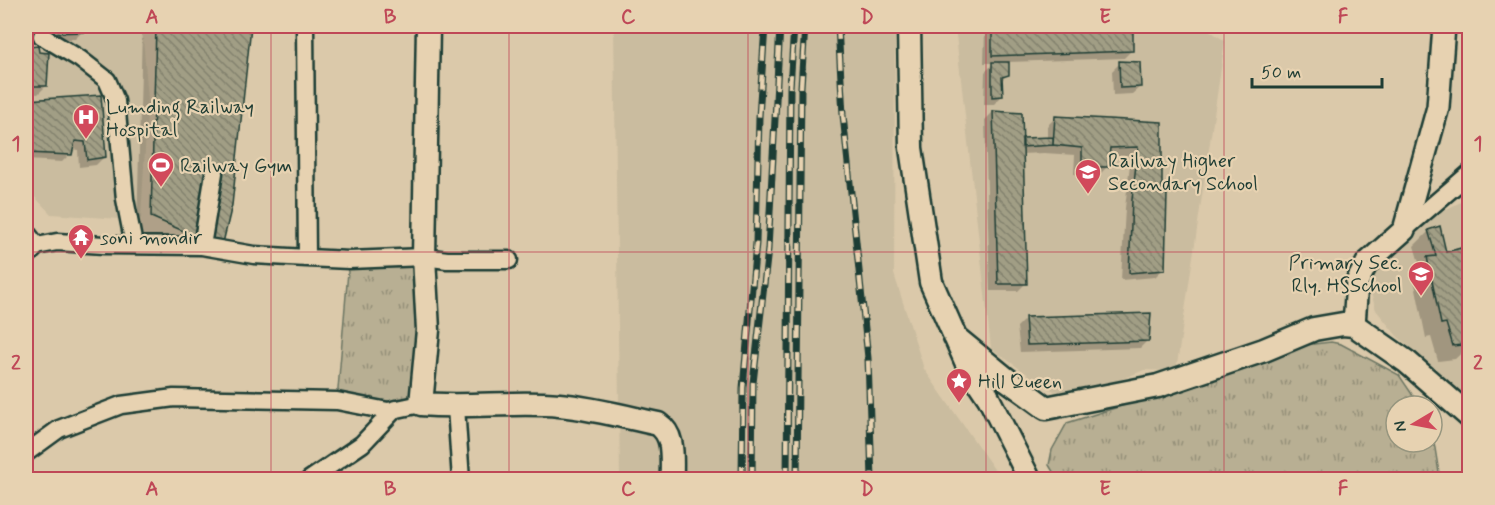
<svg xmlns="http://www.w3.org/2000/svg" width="1495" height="505" font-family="Mynerve,sans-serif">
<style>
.built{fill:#cabc9f}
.park{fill:url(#park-tufts);stroke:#6c7664;stroke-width:1.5}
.shadow{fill:#0003}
.building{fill:url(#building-back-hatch);stroke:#1f3d34;stroke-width:1.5}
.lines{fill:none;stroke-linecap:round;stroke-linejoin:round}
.minor-casing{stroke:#1f3d34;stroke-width:21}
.tertiary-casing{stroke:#1f3d34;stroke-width:26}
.secondary-casing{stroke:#1f3d34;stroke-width:27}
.minor{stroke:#e7d2b1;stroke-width:16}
.tertiary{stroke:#e7d2b1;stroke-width:21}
.secondary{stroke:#e7d2b1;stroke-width:22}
.rail-casing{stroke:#1f3d34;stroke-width:7}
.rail{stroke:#e7d2b1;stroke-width:4.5;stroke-dasharray:14;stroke-linecap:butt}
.grid{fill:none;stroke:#bf4857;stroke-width:1.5;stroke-opacity:0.55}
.labels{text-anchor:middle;stroke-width:4.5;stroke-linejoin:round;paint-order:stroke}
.poi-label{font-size:20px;fill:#1f3d34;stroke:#e7d2b1;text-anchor:start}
.neatline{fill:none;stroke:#bf4857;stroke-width:2}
.grid-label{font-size:20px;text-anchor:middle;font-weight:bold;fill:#bf4857}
</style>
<defs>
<pattern id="park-tufts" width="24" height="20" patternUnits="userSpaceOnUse" patternTransform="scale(1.5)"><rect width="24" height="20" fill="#b8af93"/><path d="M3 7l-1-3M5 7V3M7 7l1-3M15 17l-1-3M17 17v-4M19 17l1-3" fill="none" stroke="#959079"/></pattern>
<pattern id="building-back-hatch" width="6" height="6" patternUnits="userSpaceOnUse" patternTransform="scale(1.5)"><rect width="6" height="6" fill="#a19e85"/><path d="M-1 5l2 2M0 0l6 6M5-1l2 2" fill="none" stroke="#83826e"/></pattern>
</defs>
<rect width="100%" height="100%" fill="#dbc9aa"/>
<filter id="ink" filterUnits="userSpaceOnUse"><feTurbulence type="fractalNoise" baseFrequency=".0167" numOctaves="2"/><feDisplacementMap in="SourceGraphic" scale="12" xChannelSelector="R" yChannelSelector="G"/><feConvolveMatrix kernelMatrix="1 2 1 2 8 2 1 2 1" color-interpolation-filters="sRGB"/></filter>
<g filter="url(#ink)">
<path class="built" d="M 26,26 L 142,26 L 148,98 L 141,218 L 119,219 L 51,214 L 32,194 L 26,182 Z
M 614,26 L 895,26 L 894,274 L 924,369 L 1001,479 L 620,479 Z
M 955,26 L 1203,26 L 1225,41 L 1176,371 L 1144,370 L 1088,393 L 1054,391 L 1020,369 L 991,348 Z
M 1469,198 L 1469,398 L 1397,336 L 1376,310 L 1368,283 L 1376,264 L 1404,230 Z"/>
<path class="park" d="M 424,257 L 421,404 L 337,401 L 349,260 Z
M 1331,342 L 1341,344 L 1399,375 L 1420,406 L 1396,406 L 1396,442 L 1432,442 L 1432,430 L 1440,479 L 1058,480 L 1049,465 L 1052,450 L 1067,423 L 1166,392 L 1209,382 L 1229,371 L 1297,346 Z"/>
<path class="shadow" d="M 43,26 L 83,26 L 83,31 L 75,39 L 44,40 Z
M 142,26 L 250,26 L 231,205 L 221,242 L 206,258 L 180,251 L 137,232 Z
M 989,26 L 1131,26 L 1132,50 L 1124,58 L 1007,62 L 1007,75 L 1001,81 L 1002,96 L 994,104 L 984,104 L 985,72 L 994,63 L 984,63 L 985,30 Z
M 26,40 L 28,49 L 46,86 L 38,94 L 26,93 Z
M 1120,63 L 1140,87 L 1132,94 L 1113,95 L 1112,71 Z
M 99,97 L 104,157 L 96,165 L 79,167 L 78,150 L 72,149 L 70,154 L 62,162 L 26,160 L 26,102 Z
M 993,112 L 1021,140 L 1047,139 L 1047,126 L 1055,118 L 1160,123 L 1163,269 L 1155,277 L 1121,280 L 1125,208 L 1131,155 L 1107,155 L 1107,167 L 1099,175 L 1074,174 L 1075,155 L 1044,153 L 1021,154 L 1026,283 L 1018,291 L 990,291 L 985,120 Z
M 1429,231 L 1445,254 L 1470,298 L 1470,345 L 1455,359 L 1438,361 L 1431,337 L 1426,338 L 1413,274 L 1420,266 L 1414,246 Z
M 1025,319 L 1148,340 L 1140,348 L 1020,352 L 1017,327 Z"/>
<path class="building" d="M 51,26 L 85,26 L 84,32 L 52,33 Z
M 156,26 L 251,26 L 232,205 L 223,243 L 195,236 L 151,217 Z
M 992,26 L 1133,26 L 1133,51 L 992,56 Z
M 26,38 L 28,38 L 29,47 L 38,46 L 39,52 L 49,53 L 47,86 L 26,86 Z
M 1119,61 L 1140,62 L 1141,87 L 1120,88 Z
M 992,62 L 1009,62 L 1009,75 L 1002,77 L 1003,96 L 992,97 Z
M 101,95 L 106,157 L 87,160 L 85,142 L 75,141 L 72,155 L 26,153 L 26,100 Z
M 993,111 L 1022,113 L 1027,284 L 998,284 Z
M 1055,116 L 1162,122 L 1162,191 L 1167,194 L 1165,270 L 1129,273 L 1132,200 L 1138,147 L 1110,148 L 1108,167 L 1082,167 L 1082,148 L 1053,145 Z
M 1053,137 L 1053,145 L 1022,147 L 1022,138 Z
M 1440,226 L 1446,252 L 1461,248 L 1470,290 L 1470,344 L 1453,346 L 1446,323 L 1441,324 L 1427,257 L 1436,256 L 1428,230 Z
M 1151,313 L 1149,341 L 1027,345 L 1025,317 Z"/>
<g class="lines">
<g class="minor-casing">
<path id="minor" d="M 305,26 L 307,258
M 42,36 L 80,59 L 107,80 L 116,101 L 125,199 L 134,245
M 1404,230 L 1470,173
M 26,232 L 37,246
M 202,246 L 214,173
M 26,257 L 37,246 L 57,242 L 104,245 L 202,246 L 254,255 L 307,258 L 349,260 L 424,257 L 447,260 L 509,260
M 456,407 L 461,480
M 26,453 L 59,429 L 121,405 L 174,398 L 337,401 L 388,411 L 421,404
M 309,480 L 362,444 L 395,409"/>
</g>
<g class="tertiary-casing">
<path id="tertiary" d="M 1354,325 L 1357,282 L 1367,263 L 1404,230 L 1438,107 L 1444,26
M 987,395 L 1030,480"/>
</g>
<g class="secondary-casing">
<path id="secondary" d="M 428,26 L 424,257 L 428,330 L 421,404 C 467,408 513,401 559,405 C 592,408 626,417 658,424 C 676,436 671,460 672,480
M 909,26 L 911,148 L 931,282 L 969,368 L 987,395
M 955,337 L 1005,378 L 1046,408 L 1158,386 L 1264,350 L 1314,329 L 1343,324 L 1354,325 L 1407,362 L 1470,417"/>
</g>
<use href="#minor" class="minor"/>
<use href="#tertiary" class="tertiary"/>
<use href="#secondary" class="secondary"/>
<g class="rail-casing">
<path id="rail" d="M 838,26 L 843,115 L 868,358 L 872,480
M 742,480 L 743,388 L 756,243 L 759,117 L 765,26
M 752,480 L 753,383 L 768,249 L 780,26
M 787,480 L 790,88 L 794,26
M 797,480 L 801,87 L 805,26"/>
</g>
<use href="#rail" class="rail"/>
</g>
</g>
<path class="grid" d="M 271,26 L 271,480M 509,26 L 509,480M 748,26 L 748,480M 986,26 L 986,480M 1224,26 L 1224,480M 26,252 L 1470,252"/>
<defs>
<g id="hospital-pin" transform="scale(1.35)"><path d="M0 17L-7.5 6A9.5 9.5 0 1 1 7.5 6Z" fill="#d1495b" stroke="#e7d2b1"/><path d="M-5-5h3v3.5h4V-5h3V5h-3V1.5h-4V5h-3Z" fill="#fff"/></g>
<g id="stadium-pin" transform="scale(1.35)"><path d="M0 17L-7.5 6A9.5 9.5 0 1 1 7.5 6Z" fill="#d1495b" stroke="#e7d2b1"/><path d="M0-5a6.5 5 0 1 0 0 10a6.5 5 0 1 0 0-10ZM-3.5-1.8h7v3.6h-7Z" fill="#fff"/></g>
<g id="school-pin" transform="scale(1.35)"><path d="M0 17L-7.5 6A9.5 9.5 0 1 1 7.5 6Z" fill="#d1495b" stroke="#e7d2b1"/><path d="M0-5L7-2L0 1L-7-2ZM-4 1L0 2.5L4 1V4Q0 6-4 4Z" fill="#fff"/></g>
<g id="temple-pin" transform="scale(1.35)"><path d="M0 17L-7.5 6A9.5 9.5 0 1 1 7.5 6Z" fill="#d1495b" stroke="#e7d2b1"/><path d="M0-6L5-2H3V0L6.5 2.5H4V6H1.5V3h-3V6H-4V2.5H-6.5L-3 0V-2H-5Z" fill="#fff"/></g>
<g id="sight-pin" transform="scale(1.35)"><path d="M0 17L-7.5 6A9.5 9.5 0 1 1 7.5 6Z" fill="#d1495b" stroke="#e7d2b1"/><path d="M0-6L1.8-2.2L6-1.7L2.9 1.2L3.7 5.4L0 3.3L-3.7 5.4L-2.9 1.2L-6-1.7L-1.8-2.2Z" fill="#fff"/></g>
</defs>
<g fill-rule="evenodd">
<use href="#hospital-pin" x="86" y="117"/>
<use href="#stadium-pin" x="161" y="165"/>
<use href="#school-pin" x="1088" y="172"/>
<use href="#temple-pin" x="81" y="237"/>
<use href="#school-pin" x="1421" y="274"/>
<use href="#sight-pin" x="959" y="381"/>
</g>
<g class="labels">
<g class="poi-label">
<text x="106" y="113">Lumding Railway<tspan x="106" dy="23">Hospital</tspan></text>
<text x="1108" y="167">Railway Higher<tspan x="1108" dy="23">Secondary School</tspan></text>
<text x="180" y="172">Railway Gym</text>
<text x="100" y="244">soni mondir</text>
<text x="1402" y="269" text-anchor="end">Primary Sec.<tspan x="1402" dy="23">Rly. HSSchool</tspan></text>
<text x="978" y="388">Hill Queen</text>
</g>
</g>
<rect width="1495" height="505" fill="none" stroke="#e7d2b1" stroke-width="66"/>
<g transform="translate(1414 424) rotate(260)"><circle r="28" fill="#e7d2b1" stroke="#97967f" stroke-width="1.5"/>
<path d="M0-4.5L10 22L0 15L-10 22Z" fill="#d1495b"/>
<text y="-9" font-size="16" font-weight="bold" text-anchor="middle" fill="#1f3d34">N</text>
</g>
<path d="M1252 78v9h130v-9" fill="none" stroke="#1f3d34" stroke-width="3"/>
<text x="1261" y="78" font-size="18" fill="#1f3d34" stroke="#e7d2b1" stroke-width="4.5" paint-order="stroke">50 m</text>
<rect x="33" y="33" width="1429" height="439" class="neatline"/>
<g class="grid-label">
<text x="152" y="23">A</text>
<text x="390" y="23">B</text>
<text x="628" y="23">C</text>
<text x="867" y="23">D</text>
<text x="1105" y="23">E</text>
<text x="1343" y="23">F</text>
<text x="16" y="150">1</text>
<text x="1478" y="150">1</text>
<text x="16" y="369">2</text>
<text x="1478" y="369">2</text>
<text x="152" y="495">A</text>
<text x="390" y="495">B</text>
<text x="628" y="495">C</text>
<text x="867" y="495">D</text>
<text x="1105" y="495">E</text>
<text x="1343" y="495">F</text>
</g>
</svg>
